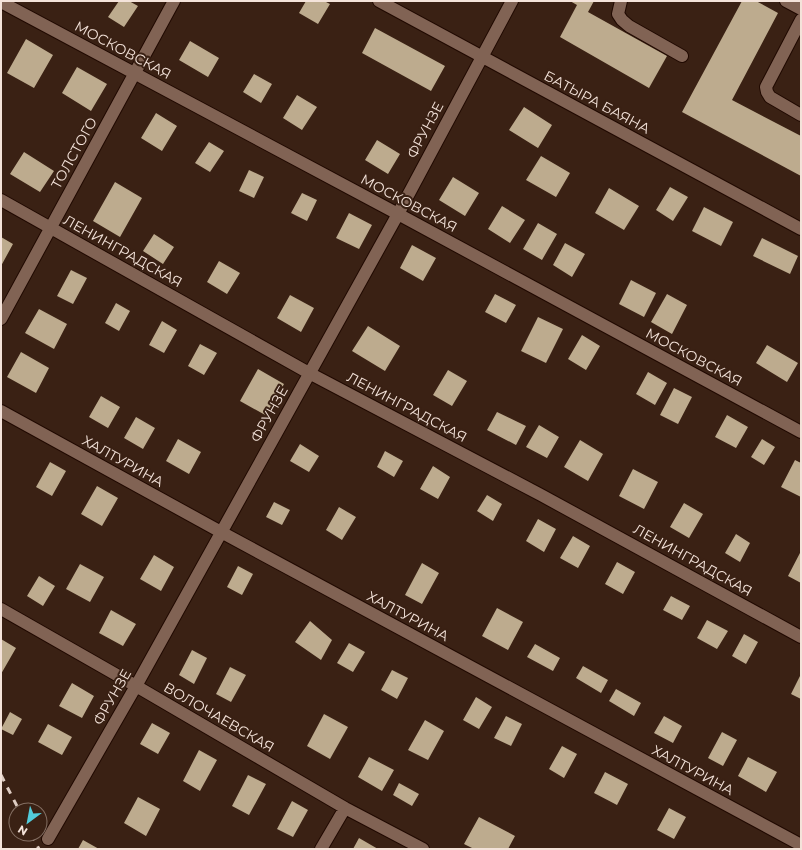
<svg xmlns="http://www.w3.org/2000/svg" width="802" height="850" font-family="Montserrat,sans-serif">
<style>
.building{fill:#bdab8e}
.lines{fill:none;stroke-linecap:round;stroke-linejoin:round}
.minor-casing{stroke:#200901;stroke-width:14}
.minor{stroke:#816354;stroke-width:12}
.rail{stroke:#deccc2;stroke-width:3;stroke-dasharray:7 7;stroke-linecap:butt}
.labels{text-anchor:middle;stroke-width:4;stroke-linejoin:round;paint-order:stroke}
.street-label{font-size:14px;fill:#f4e3da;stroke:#3a2114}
</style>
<rect width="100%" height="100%" fill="#3a2114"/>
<path class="building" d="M 119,1 L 129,1 L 138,6 L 124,27 L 108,17 Z
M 306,1 L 324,1 L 330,4 L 318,24 L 299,13 Z
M 570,1 L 594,1 L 588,12 L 667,56 L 649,88 L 560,37 L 577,5 Z
M 742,1 L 756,1 L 778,13 L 732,100 L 801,136 L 801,176 L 682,112 Z
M 375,28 L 445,66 L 431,91 L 362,53 Z
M 26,39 L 53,55 L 34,88 L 7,73 Z
M 190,41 L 219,58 L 208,77 L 179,60 Z
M 77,67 L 107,84 L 91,111 L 62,93 Z
M 254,74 L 272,84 L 261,103 L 243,92 Z
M 297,95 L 317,107 L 302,130 L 283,118 Z
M 524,107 L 552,125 L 538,148 L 509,130 Z
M 156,113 L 177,126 L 162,151 L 141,138 Z
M 377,140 L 400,154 L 388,174 L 365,160 Z
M 209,142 L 224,151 L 210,172 L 195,163 Z
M 24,152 L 54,171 L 40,192 L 10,174 Z
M 541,156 L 570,173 L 556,197 L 526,180 Z
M 249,170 L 264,177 L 254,198 L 239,191 Z
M 453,177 L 479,193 L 465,216 L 439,200 Z
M 115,182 L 142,198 L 120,237 L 93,221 Z
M 670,187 L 688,197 L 673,221 L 656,210 Z
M 609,188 L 639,206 L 624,230 L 595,213 Z
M 302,193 L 317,200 L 307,221 L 291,213 Z
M 502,206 L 525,220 L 510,243 L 488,229 Z
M 704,207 L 733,222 L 721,246 L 692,231 Z
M 349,213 L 372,225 L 359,249 L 336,238 Z
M 538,223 L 557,234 L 542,260 L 523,249 Z
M 154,234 L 174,247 L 163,264 L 143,251 Z
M 1,237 L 13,244 L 1,266 Z
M 762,238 L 798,256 L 790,274 L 753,256 Z
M 565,243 L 585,254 L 572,277 L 553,265 Z
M 412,245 L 436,258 L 423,281 L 400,268 Z
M 219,261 L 240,273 L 227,294 L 207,282 Z
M 71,270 L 87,278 L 73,304 L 57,296 Z
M 631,280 L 656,293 L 644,317 L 619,304 Z
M 495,294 L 516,305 L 506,323 L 485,312 Z
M 667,294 L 687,305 L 672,334 L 651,322 Z
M 290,295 L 314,308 L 301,332 L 277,318 Z
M 116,303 L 130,311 L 119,331 L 105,323 Z
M 39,309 L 67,324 L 54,349 L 25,333 Z
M 538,317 L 563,329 L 546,363 L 521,351 Z
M 162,321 L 177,330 L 164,353 L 149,345 Z
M 368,326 L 400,346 L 385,371 L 352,351 Z
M 582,335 L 600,346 L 586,370 L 568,359 Z
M 200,344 L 217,353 L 204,375 L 188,366 Z
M 767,345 L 798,363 L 787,382 L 756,363 Z
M 21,352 L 49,368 L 36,393 L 7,377 Z
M 258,369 L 284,384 L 267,416 L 240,401 Z
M 448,370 L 467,381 L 452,406 L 433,395 Z
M 648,372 L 667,383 L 655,405 L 636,394 Z
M 674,388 L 692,397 L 678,424 L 660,415 Z
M 101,396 L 120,407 L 108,428 L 89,417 Z
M 497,412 L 526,426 L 516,445 L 487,430 Z
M 727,415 L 748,427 L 736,448 L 715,437 Z
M 136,417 L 155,428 L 143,449 L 124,438 Z
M 539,425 L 559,437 L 547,458 L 526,447 Z
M 178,439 L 201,452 L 189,474 L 166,461 Z
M 762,439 L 775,447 L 764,465 L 751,457 Z
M 580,440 L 603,454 L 588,481 L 564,467 Z
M 300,444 L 319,456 L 309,472 L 290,461 Z
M 385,451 L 403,461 L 394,477 L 377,467 Z
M 795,460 L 801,463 L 801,497 L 781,487 Z
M 50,462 L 66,471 L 52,496 L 36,487 Z
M 433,466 L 450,477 L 438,499 L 420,489 Z
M 633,469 L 658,482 L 644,509 L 619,496 Z
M 97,486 L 118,498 L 102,526 L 81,514 Z
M 487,495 L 502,504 L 493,521 L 477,511 Z
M 274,502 L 290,510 L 282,525 L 266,517 Z
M 684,503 L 703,514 L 689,538 L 670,527 Z
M 339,507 L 356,517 L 342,540 L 326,530 Z
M 538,519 L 556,529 L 544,552 L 526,541 Z
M 736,534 L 750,543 L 740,562 L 725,553 Z
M 573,536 L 590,546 L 578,568 L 560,558 Z
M 801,551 L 801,583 L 788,576 Z
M 154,555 L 174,567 L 161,591 L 140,579 Z
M 617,562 L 635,572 L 623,594 L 605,584 Z
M 422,563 L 439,573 L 422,604 L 405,595 Z
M 80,564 L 104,577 L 90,602 L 66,589 Z
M 238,566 L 253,574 L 242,595 L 227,587 Z
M 39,576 L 55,586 L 43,606 L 27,596 Z
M 671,596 L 690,606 L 682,620 L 663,610 Z
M 497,608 L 523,622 L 508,650 L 482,636 Z
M 111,610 L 136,624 L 123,646 L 99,633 Z
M 707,620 L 728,631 L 717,649 L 697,638 Z
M 310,621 L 332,640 L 321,660 L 295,642 Z
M 744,634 L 758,642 L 746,664 L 732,656 Z
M 1,639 L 16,648 L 1,674 Z
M 349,643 L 365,652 L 353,672 L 337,663 Z
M 535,644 L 560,658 L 553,671 L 527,657 Z
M 192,650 L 207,658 L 194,684 L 179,675 Z
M 583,666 L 608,680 L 601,693 L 576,678 Z
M 230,667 L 246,675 L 231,702 L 216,694 Z
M 392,670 L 408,678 L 397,699 L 381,690 Z
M 801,674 L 801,699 L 791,694 Z
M 72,683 L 94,696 L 82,718 L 59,706 Z
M 616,689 L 641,703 L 634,716 L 609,701 Z
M 476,697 L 492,707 L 479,729 L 463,720 Z
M 10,712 L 22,719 L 13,735 L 1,729 Z
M 324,714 L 348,727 L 330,759 L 307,746 Z
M 506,716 L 522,724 L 511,746 L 494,738 Z
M 664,716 L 682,726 L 673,743 L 654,733 Z
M 425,720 L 444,731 L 428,760 L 408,750 Z
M 152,723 L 170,733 L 158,754 L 140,744 Z
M 48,724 L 72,737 L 62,755 L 38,742 Z
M 722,732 L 737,740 L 723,766 L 708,758 Z
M 562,746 L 577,754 L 564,778 L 549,769 Z
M 199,750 L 217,760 L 200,791 L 183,781 Z
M 369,757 L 394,770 L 382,791 L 358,777 Z
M 748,757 L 777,772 L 766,792 L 738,776 Z
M 605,772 L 628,784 L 617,805 L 594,793 Z
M 248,775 L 266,784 L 249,815 L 232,806 Z
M 399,783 L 419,794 L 412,806 L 393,795 Z
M 138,797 L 160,809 L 146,836 L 124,823 Z
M 292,801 L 308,810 L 293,837 L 277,829 Z
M 669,808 L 686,817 L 674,839 L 657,830 Z
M 479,817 L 515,836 L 508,849 L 474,849 L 464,844 Z
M 359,838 L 378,849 L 353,849 Z
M 83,840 L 99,849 L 78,849 Z"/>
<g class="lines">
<g class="minor-casing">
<path id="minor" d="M 379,1 L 801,229
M 621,1 L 618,14 L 622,20 L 629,26 L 682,56
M 786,1 L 801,9
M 1,2 L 398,214 L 801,432
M 801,20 L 766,87 L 767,92 L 770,97 L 801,115
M 1,200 L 309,373 L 541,495 L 801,637
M 1,319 L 174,1
M 1,411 L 221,532 L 801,845
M 1,609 L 136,686 L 345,808 L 423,849
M 48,839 L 136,686 L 398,214 L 512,1
M 321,849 L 345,808"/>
</g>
<use href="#minor" class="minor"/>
<path class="rail" d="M 1,775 L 19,810
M 31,834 L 39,849"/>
</g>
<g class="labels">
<g class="street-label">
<text transform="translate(123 50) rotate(28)" y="5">МОСКОВСКАЯ</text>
<text transform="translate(597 102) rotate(28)" y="5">БАТЫРА БАЯНА</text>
<text transform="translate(425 130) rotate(-62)" y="5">ФРУНЗЕ</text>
<text transform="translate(74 153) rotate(-61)" y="5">ТОЛСТОГО</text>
<text transform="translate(409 203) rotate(28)" y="5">МОСКОВСКАЯ</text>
<text transform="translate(123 251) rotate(29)" y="5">ЛЕНИНГРАДСКАЯ</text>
<text transform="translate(694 357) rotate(28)" y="5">МОСКОВСКАЯ</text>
<text transform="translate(407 407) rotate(28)" y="5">ЛЕНИНГРАДСКАЯ</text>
<text transform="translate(269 414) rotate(-61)" y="5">ФРУНЗЕ</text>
<text transform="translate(123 461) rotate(29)" y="5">ХАЛТУРИНА</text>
<text transform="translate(693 560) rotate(29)" y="5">ЛЕНИНГРАДСКАЯ</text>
<text transform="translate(408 616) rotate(28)" y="5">ХАЛТУРИНА</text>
<text transform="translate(112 697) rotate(-60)" y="5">ФРУНЗЕ</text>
<text transform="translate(219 717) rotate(30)" y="5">ВОЛОЧАЕВСКАЯ</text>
<text transform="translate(693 770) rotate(28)" y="5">ХАЛТУРИНА</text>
</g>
</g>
<rect width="802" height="850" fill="none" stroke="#f4e3da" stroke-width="4"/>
<g transform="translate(28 822) rotate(212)"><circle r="19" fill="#3a2114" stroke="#846f63"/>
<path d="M0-3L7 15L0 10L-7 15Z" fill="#52cbda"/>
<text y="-6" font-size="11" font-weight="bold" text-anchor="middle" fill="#f4e3da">N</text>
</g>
</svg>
